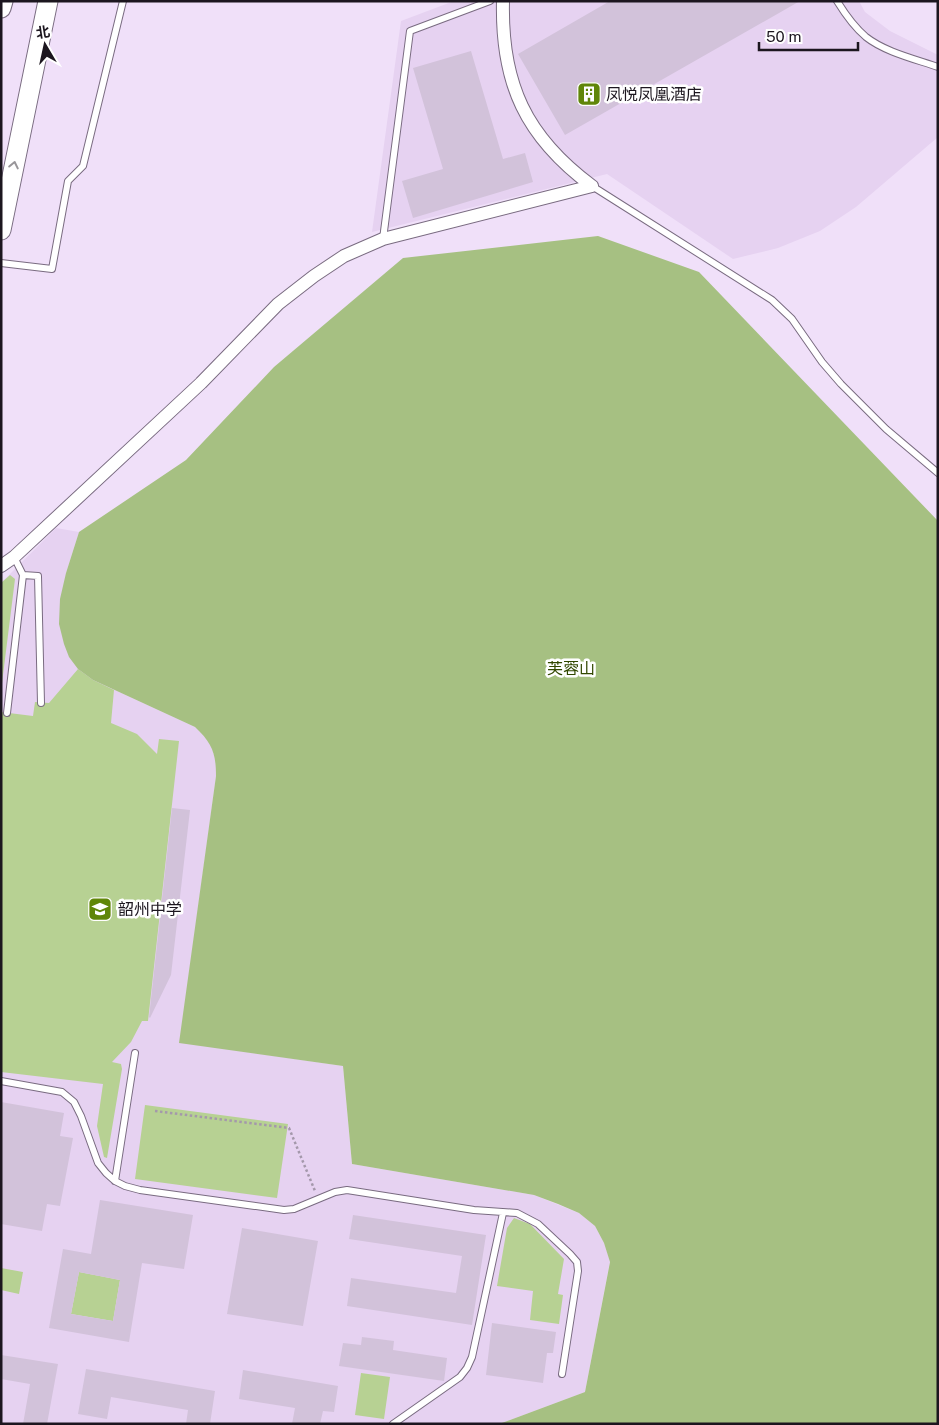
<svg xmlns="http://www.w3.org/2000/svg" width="939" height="1425" font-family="'Public Sans','Noto Sans SC',sans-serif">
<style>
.built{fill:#e6d2f1}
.green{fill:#b7d193}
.forest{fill:#a6c082}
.building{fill:#d2c2da;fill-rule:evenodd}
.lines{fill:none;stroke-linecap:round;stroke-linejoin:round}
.lane-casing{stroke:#796b80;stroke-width:8}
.street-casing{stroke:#796b80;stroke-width:14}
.primary-casing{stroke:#796b80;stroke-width:21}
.path{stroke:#a498ab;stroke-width:2.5;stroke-dasharray:2.5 2.5;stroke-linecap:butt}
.lane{stroke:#fff;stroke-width:6}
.street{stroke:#fff;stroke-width:12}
.primary{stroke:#fff;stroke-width:19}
.oneway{stroke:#99969a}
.labels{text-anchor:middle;stroke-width:5;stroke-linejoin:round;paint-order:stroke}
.poi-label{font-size:16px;fill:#1c161f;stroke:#fff;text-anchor:start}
.park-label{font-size:16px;fill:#324800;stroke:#fff}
</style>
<rect width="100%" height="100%" fill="#f0e0f9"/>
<path class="built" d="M 454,1 L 859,1 L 865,12 L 890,31 L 938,55 L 938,137 L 856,207 L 820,231 L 778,248 L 733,259 L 607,174 L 372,232 L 401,21 Z
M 56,528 L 79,532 L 66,573 L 93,680 L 195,727 L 205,736 L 212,747 L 216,762 L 216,776 L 180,1042 L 343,1066 L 352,1164 L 534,1195 L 579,1213 L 595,1226 L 604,1243 L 610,1261 L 585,1392 L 499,1424 L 1,1424 L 1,583 Z"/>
<path class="green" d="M 10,575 L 15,579 L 1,691 L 1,583 Z
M 78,669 L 93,680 L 114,690 L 111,723 L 137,734 L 157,754 L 159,739 L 179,741 L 148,1021 L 142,1021 L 131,1042 L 112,1062 L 121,1064 L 122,1069 L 107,1158 L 104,1157 L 97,1126 L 103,1084 L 1,1072 L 1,712 L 33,716 L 35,702 L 49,703 Z
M 145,1105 L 288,1124 L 277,1198 L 135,1179 Z
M 514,1218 L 530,1224 L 564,1259 L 558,1294 L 563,1295 L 559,1324 L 530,1320 L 533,1291 L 497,1286 L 507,1228 Z
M 1,1268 L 23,1272 L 19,1294 L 1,1290 Z
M 79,1272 L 120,1280 L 113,1321 L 71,1314 Z
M 361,1373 L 390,1377 L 384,1419 L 355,1415 Z"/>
<path class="forest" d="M 598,236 L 699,272 L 938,521 L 938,1424 L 499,1424 L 585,1392 L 610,1262 L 604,1243 L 595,1226 L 579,1213 L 558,1204 L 534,1195 L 352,1164 L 343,1066 L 179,1043 L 216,776 C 216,753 212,743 195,727 L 93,680 L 78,669 L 69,657 L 64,644 L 59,624 L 60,599 L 66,573 L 79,532 L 186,460 L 274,367 L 403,258 Z"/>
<path class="building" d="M 610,1 L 800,1 L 565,135 L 518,54 Z
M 471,51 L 503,159 L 525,153 L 533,182 L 413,218 L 402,181 L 443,169 L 413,68 Z
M 172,808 L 190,810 L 171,975 L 150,1018 L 149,1017 Z
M 1,1102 L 64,1113 L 60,1136 L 73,1138 L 60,1206 L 47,1204 L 42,1231 L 1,1224 Z
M 100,1200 L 193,1215 L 184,1269 L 142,1263 L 129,1342 L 49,1328 L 63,1249 L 91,1254 ZM 79,1272 L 120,1280 L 113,1321 L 71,1314 Z
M 353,1215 L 486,1235 L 472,1325 L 347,1306 L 351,1278 L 456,1293 L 462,1256 L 349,1239 Z
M 242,1228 L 318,1241 L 303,1326 L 227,1314 Z
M 492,1323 L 556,1332 L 553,1353 L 547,1353 L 543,1383 L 486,1375 Z
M 362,1337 L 394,1341 L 393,1350 L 447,1358 L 444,1381 L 339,1366 L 343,1343 L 361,1345 Z
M 1,1355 L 58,1364 L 47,1424 L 23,1424 L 30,1384 L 1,1379 Z
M 86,1369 L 215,1391 L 210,1424 L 186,1424 L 188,1410 L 111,1397 L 107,1419 L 78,1414 Z
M 243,1370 L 338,1386 L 334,1412 L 323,1411 L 320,1424 L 292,1424 L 295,1408 L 239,1399 Z"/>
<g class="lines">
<g class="lane-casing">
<path id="lane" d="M 837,1 C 845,14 854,27 866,37 C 885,52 915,59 938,67
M 592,186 L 772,300 L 792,319 L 822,362 L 841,384 L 886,429 L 938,473
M 383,239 L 410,31 L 490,1
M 1,263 L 52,269 L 68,181 L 83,166 L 123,1
M 23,575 L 38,576 L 41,703
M 7,713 L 23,575 L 14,557
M 1,1081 L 62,1092 L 74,1102 L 81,1116 L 98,1163 L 106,1173 L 115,1181 L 125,1186 L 140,1190 L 284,1210 L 294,1209 L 335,1192 L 347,1190 L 474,1210 L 517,1213 L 538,1224 L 570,1254 L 577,1262 L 578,1271 L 562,1374
M 115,1181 L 135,1053
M 393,1424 L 460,1377 L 467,1368 L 472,1357 L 503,1213"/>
</g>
<g class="street-casing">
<path id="street" d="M 503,1 C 501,84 526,137 592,186
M 1,566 L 14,557 L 201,383 L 278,304 L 314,276 L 344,256 L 383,239 L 592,186"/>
</g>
<g class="primary-casing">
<path id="primary" d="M 1,8 L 3,1
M 1,230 L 48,1"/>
</g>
<path class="path" d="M 155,1111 L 289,1128 L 315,1191"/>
<use href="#lane" class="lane"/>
<use href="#street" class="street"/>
<use href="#primary" class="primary"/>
</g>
<defs><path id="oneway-chevron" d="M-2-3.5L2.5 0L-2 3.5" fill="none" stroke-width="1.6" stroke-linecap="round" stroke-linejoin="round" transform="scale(1.25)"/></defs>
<use class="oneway" href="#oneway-chevron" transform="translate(14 165) rotate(-78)"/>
<defs>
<g id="building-square" transform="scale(1.25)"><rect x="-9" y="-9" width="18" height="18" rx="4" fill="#608609" stroke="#fff"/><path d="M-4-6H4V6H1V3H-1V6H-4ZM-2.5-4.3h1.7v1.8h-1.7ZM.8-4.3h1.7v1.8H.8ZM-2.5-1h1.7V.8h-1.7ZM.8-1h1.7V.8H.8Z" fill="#fff"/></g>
<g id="school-square" transform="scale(1.25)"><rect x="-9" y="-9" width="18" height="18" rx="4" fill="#608609" stroke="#fff"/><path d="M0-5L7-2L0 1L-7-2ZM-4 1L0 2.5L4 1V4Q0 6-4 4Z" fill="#fff"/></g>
</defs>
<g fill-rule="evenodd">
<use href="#building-square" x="589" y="94"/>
<use href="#school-square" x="100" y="909"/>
</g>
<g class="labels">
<g class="poi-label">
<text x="606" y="100">凤悦凤凰酒店</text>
<text x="118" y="915">韶州中学</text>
</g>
<g class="park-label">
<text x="571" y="674">芙蓉山</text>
</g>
</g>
<rect width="939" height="1425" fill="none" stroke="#1c161f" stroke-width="5"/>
<g transform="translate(45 45) rotate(351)" stroke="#ffffff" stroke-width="4" paint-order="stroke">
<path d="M0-4L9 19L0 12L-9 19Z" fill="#1c161f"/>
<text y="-8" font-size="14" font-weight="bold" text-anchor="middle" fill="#1c161f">北</text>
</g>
<path d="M759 42v8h99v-8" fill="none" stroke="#1c161f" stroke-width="2.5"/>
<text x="766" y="42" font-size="15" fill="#1c161f" stroke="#ffffff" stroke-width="4" paint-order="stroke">50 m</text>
</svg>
